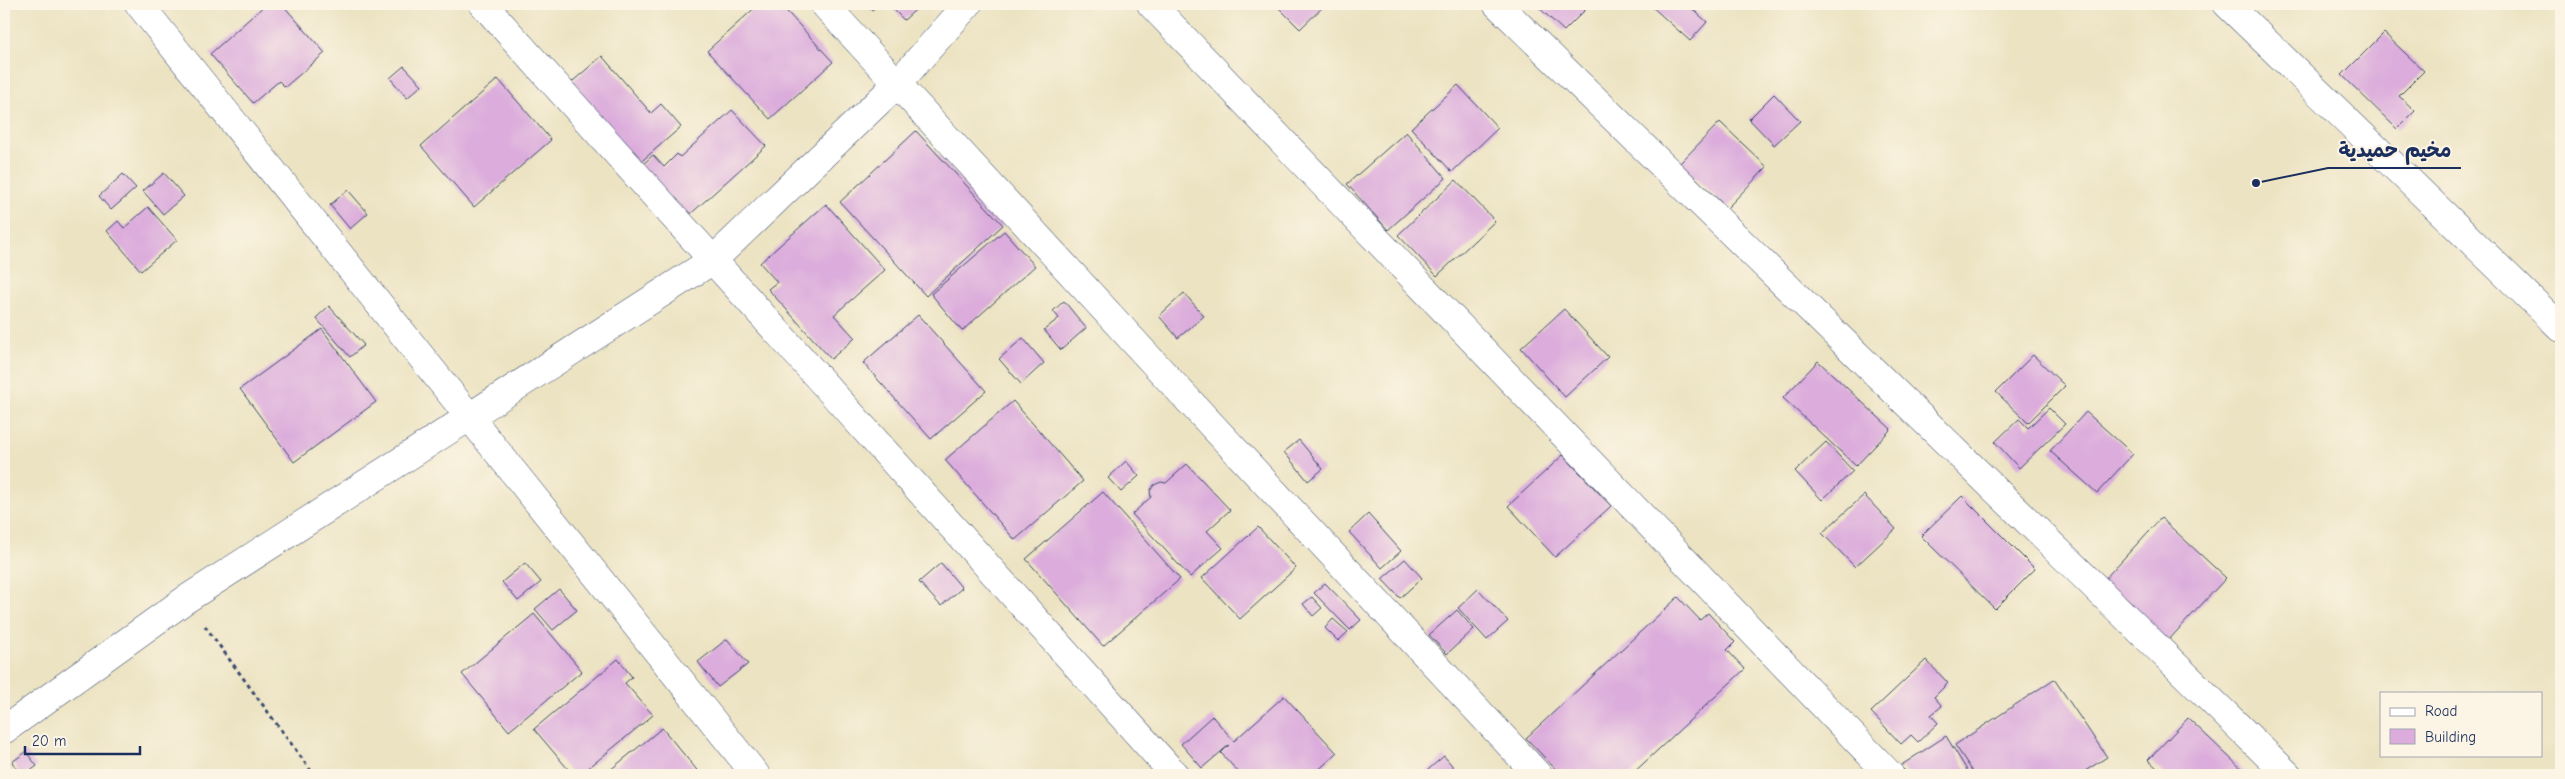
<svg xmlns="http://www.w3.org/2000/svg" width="2565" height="779" font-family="'Comic Neue','Playpen Sans Arabic',sans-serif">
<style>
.building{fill:#dbacdc}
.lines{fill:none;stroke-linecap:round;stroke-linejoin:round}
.minor-casing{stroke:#3a4a6d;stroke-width:29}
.tertiary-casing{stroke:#3a4a6d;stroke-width:29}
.path{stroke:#3a4a6d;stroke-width:3;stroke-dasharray:4 4;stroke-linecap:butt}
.minor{stroke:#fff;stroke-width:28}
.tertiary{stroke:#fff;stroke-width:28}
.leader{fill:none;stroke:#1b2f5e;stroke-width:2}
.callout-dot{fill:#1b2f5e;stroke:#fcf5e5;stroke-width:2}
.callout-label{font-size:20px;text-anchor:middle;font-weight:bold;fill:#1b2f5e;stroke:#fcf5e5;stroke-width:4;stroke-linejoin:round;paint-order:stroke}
</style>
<rect width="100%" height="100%" fill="#fcf5e5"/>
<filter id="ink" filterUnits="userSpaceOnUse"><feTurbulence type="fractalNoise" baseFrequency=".02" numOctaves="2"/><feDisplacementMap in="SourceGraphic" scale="10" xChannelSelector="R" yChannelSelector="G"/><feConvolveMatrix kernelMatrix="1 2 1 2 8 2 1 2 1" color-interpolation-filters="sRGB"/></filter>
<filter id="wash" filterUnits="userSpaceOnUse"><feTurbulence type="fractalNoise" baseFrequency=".0096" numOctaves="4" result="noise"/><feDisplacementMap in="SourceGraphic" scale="20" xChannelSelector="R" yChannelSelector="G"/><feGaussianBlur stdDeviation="1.12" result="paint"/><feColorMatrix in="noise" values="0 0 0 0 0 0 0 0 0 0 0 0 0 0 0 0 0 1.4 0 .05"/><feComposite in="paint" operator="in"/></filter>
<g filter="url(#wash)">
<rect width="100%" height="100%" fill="#ece3c2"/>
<g id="blocks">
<path class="building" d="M 266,4 L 282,4 L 325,53 L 285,87 L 279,81 L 253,103 L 210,54 Z
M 759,4 L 780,4 L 833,62 L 770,119 L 707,51 Z
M 866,4 L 879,4 L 872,10 Z
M 892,4 L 922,4 L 904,20 L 890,6 Z
M 1275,4 L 1326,4 L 1300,29 Z
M 1535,4 L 1591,4 L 1564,31 Z
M 1649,4 L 1687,4 L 1707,22 L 1690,41 Z
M 2384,33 L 2424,71 L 2399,96 L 2415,111 L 2397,129 L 2342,75 Z
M 602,56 L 651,113 L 661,104 L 681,127 L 636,166 L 566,87 Z
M 404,66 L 422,85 L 407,98 L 390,78 Z
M 498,79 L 551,140 L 474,207 L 421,146 Z
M 1458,85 L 1498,128 L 1452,172 L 1411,128 Z
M 1774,94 L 1800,121 L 1774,145 L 1749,119 Z
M 732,110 L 766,146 L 685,219 L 638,169 L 653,155 L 664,167 L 677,154 L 680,157 Z
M 1720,122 L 1767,167 L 1727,208 L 1680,163 Z
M 916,131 L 1003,225 L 926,296 L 840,202 Z
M 1406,132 L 1446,178 L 1388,230 L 1347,184 Z
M 164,173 L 184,196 L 163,214 L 143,191 Z
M 123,174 L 136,188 L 111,210 L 99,196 Z
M 1456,180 L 1495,221 L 1437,276 L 1398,235 Z
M 348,190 L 368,213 L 350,229 L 330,205 Z
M 826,204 L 885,270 L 834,315 L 855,338 L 831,359 L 768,289 L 777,282 L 760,263 Z
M 148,207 L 177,240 L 141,271 L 107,231 L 118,221 L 124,228 Z
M 1004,231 L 1035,266 L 962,331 L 931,294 Z
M 1184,293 L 1204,316 L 1178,338 L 1159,316 Z
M 1064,301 L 1086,328 L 1061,350 L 1044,330 L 1059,318 L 1053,311 Z
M 329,306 L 364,345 L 350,357 L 316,318 Z
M 1564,309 L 1608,357 L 1565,397 L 1521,348 Z
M 918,315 L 986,391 L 931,439 L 863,363 Z
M 322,329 L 376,402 L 294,462 L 240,389 Z
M 1023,338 L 1044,363 L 1021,384 L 999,359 Z
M 2033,355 L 2065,386 L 2028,423 L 1996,392 Z
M 1818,361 L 1891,429 L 1856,466 L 1783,398 Z
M 1013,401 L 1083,481 L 1015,540 L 945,460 Z
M 2049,408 L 2065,424 L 2019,468 L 1995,442 L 2019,419 L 2028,428 Z
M 2086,412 L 2133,454 L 2097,493 L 2050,451 Z
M 1299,440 L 1323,469 L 1308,481 L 1284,452 Z
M 1826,442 L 1853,471 L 1822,500 L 1795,471 Z
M 1563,455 L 1611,506 L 1555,557 L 1508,506 Z
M 1126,461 L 1139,476 L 1121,492 L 1108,478 Z
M 1187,464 L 1230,510 L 1207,531 L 1223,548 L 1190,577 L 1132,514 L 1151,497 L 1150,491 L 1154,485 L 1161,482 L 1166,483 Z
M 1103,492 L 1180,579 L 1103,646 L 1026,559 Z
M 1864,495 L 1896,529 L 1855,567 L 1822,533 Z
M 1962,496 L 2035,569 L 1995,609 L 1921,536 Z
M 1368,514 L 1401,551 L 1382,568 L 1349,532 Z
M 2161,518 L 2226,578 L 2165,644 L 2100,584 Z
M 1258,527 L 1296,568 L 1240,619 L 1202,578 Z
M 1405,559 L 1422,578 L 1400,598 L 1382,579 Z
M 525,563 L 541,582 L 518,601 L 502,582 Z
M 941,563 L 962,588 L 941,606 L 919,582 Z
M 1325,583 L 1361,620 L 1350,630 L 1314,593 Z
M 559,589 L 577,610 L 553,630 L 535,609 Z
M 1478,589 L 1508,621 L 1487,640 L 1458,608 Z
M 1312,597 L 1322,608 L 1313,616 L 1303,604 Z
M 1678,597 L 1700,620 L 1708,613 L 1735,642 L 1727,650 L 1745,669 L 1631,775 L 1561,775 L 1526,738 Z
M 1457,610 L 1474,629 L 1447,654 L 1429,635 Z
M 534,614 L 582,671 L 509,731 L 462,674 Z
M 1333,619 L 1348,632 L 1338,641 L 1325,628 Z
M 727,639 L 748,664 L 718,687 L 698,662 Z
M 618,659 L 632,677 L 625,683 L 653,715 L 580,775 L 573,775 L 534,729 Z
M 1926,660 L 1948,683 L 1934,697 L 1942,706 L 1931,715 L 1938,723 L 1918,742 L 1911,735 L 1901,744 L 1871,712 Z
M 2054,679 L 2107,757 L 2079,775 L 1975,775 L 1955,745 Z
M 1284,696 L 1337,753 L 1313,775 L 1241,775 L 1221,753 L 1229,745 L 1202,768 L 1181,744 L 1212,716 L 1234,741 Z
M 2188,718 L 2248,775 L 2165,775 L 2148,760 Z
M 662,728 L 701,775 L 604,775 Z
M 1946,736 L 1970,775 L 1909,775 L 1900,766 Z
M 26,752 L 37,766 L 25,775 L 21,775 L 12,762 Z
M 1444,756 L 1460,775 L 1422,775 Z"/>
</g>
</g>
<g filter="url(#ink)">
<use href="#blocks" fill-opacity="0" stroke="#3a4a6d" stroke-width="1"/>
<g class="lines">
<g class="minor-casing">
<path id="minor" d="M 139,4 L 756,775
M 483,4 L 1175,775
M 824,4 L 1150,359 L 1538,775
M 1151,4 L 1890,775
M 1497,4 L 2288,775
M 4,730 L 185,600 L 713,260 L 898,83 L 968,4"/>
</g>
<g class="tertiary-casing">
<path id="tertiary" d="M 2227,4 L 2561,328"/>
</g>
<path class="path" d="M 205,626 L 314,775"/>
<use href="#minor" class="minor"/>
<use href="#tertiary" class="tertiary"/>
</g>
</g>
<path class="leader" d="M2256 183L2328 168H2461"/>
<circle class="callout-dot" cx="2256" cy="183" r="5"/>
<g class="callout-label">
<text x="2395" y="157">مخيم حميدية</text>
</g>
<rect width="2565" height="779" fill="none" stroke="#fcf5e5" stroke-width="20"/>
<rect x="2380" y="692" width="162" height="65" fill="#fcf5e5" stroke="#a2a6af"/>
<rect x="2390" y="708" width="25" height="8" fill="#ffffff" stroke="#a2a6af"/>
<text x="2425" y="716" font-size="15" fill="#1b2f5e">Road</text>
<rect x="2390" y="729" width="25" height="15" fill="#dbacdc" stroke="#a2a6af"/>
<text x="2425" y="742" font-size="15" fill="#1b2f5e">Building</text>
<path d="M25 746v8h115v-8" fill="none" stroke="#1b2f5e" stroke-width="2.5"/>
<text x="32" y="746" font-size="15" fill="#1b2f5e" stroke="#fcf5e5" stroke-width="4" paint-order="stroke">20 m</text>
</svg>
